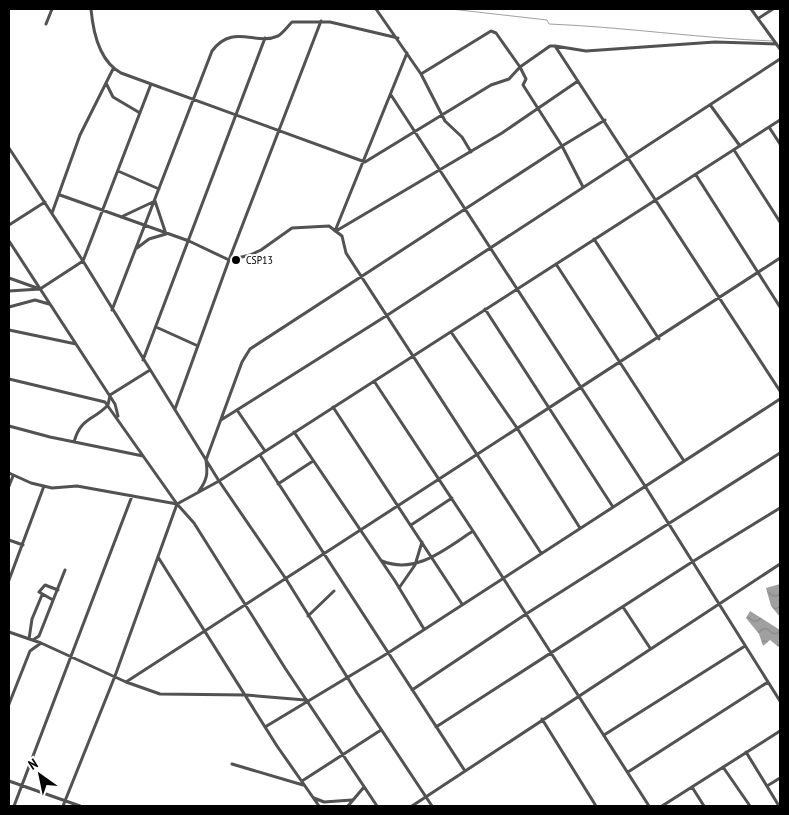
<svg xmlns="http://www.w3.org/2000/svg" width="789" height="815" font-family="'PT Sans Narrow',sans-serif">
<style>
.water{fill:url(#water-waves)}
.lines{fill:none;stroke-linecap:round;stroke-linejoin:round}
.stream{stroke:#a0a0a0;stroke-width:1}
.street{stroke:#525252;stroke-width:3}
.poi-dot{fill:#000;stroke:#fff;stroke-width:2}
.labels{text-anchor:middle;stroke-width:4;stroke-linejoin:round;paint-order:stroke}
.poi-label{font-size:12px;fill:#000;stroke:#fff;text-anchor:start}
</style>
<defs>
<pattern id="water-waves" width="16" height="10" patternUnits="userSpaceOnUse" patternTransform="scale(1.25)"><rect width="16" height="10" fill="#a0a0a0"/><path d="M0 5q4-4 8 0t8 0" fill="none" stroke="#888"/></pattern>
</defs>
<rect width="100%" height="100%" fill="#fff"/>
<path class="water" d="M 780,584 L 780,617 L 771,606 L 766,588 Z
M 750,611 L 780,630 L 780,648 L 770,640 L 763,646 L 759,634 L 746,618 Z"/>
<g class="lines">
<path class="stream" d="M 451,9 L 547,20 L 549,24 C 624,27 697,38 772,41"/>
<path class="street" d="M 91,9 C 93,32 99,61 121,73 L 365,162 L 491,85 L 509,79 L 520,67 L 550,46 L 555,46 L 780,391
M 376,9 L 421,74 L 445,121 L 462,137 L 471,152
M 751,9 L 780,49
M 759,18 L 773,9
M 46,24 L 52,9
M 555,46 L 586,51 L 715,42 L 776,44
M 421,74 L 491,31 L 496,33 L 520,67 L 526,79 L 523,85 L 562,146 L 583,187
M 106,83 L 113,97 L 140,113
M 391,95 L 645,486 L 780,701
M 711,106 L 740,146
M 769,127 L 780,144
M 9,148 L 83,261 L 219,481 L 286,579 L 357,693 L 432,806
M 734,150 L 780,222
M 118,171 L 159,189
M 696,175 L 780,307
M 60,195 L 189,241 L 229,260 L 250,255 L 261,250 L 292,228 L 329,226 L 342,236 L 346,253 L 541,553
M 52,213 L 80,135 L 113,69
M 121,217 L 155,201 L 166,234 L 149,239 L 137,248
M 9,225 L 45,202
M 335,231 L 407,53
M 336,231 L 502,133 L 578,81
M 594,239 L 659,339
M 9,241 L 115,404 L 118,416
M 556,264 L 684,461
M 9,278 L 37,288
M 9,291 L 40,289 L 83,261 L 151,84
M 9,307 L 35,300 L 49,304
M 485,309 L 613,507
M 112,310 L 212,51 C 233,23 255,46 278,36 C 283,33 288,26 292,22 L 330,22 L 398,38
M 156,327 L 198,346
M 9,330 L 76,344
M 451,332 L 517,428 L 580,528
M 143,360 L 265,38
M 9,379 L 105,402 L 177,504 L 194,523 L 285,668 L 377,806
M 374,381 L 473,531 L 649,806
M 333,407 L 462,604
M 175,409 L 229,260 L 321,21
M 237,410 L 265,451
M 221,420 L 386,316 L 780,59
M 9,426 L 50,437 L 143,456
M 294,432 L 395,581 L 424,629
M 74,442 C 81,417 93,421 108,405 L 110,395 L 150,370
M 260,455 L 465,771
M 9,473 L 31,483 L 52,488 L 77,486 L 177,504 L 219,481 L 780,120
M 278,484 L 313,461
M 9,486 L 13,476
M 199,491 C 207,480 208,474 206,460 L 242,362 L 250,349 L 562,146 L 605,120
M 411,525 L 452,498
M 9,540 L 23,545
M 158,557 L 277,746 L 319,806
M 382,561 C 416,575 445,549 473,531
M 9,580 L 44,486
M 399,588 L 415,565 L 422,542
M 53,600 L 39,592 L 45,585 L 58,590
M 623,607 L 650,648
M 308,616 L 334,591
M 9,632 L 41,643 L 126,682 L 160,694 L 246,695 L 305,700
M 29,639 L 32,619 L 42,595
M 33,640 L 39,636 L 65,570
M 126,682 L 780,258
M 412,690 L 526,614 L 780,453
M 9,704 L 30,651 L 41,643
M 542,719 L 596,806
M 265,727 L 388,653 L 780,399
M 436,727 L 692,562 L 780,508
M 604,735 L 745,646
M 746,752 L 779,806
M 232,764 L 303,785
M 723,767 L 750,806
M 628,772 L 768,682
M 9,781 L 80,806
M 302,781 L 381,730
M 767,786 L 780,778
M 692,787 L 704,806
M 314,798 L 324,802 L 352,800
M 14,806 L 132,496
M 63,806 L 115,676 L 177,504
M 348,806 L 364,787
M 412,806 L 780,564
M 662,806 L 780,731"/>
</g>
<circle class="poi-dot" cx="236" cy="260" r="5"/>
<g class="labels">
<g class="poi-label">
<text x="246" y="264">CSP13</text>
</g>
</g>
<rect width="789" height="815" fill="none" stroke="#000000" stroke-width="20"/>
<g transform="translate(40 775) rotate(327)" stroke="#ffffff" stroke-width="4" paint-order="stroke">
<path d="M0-4L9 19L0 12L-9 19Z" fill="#000000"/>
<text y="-8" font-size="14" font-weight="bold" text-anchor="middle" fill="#000000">N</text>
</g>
</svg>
